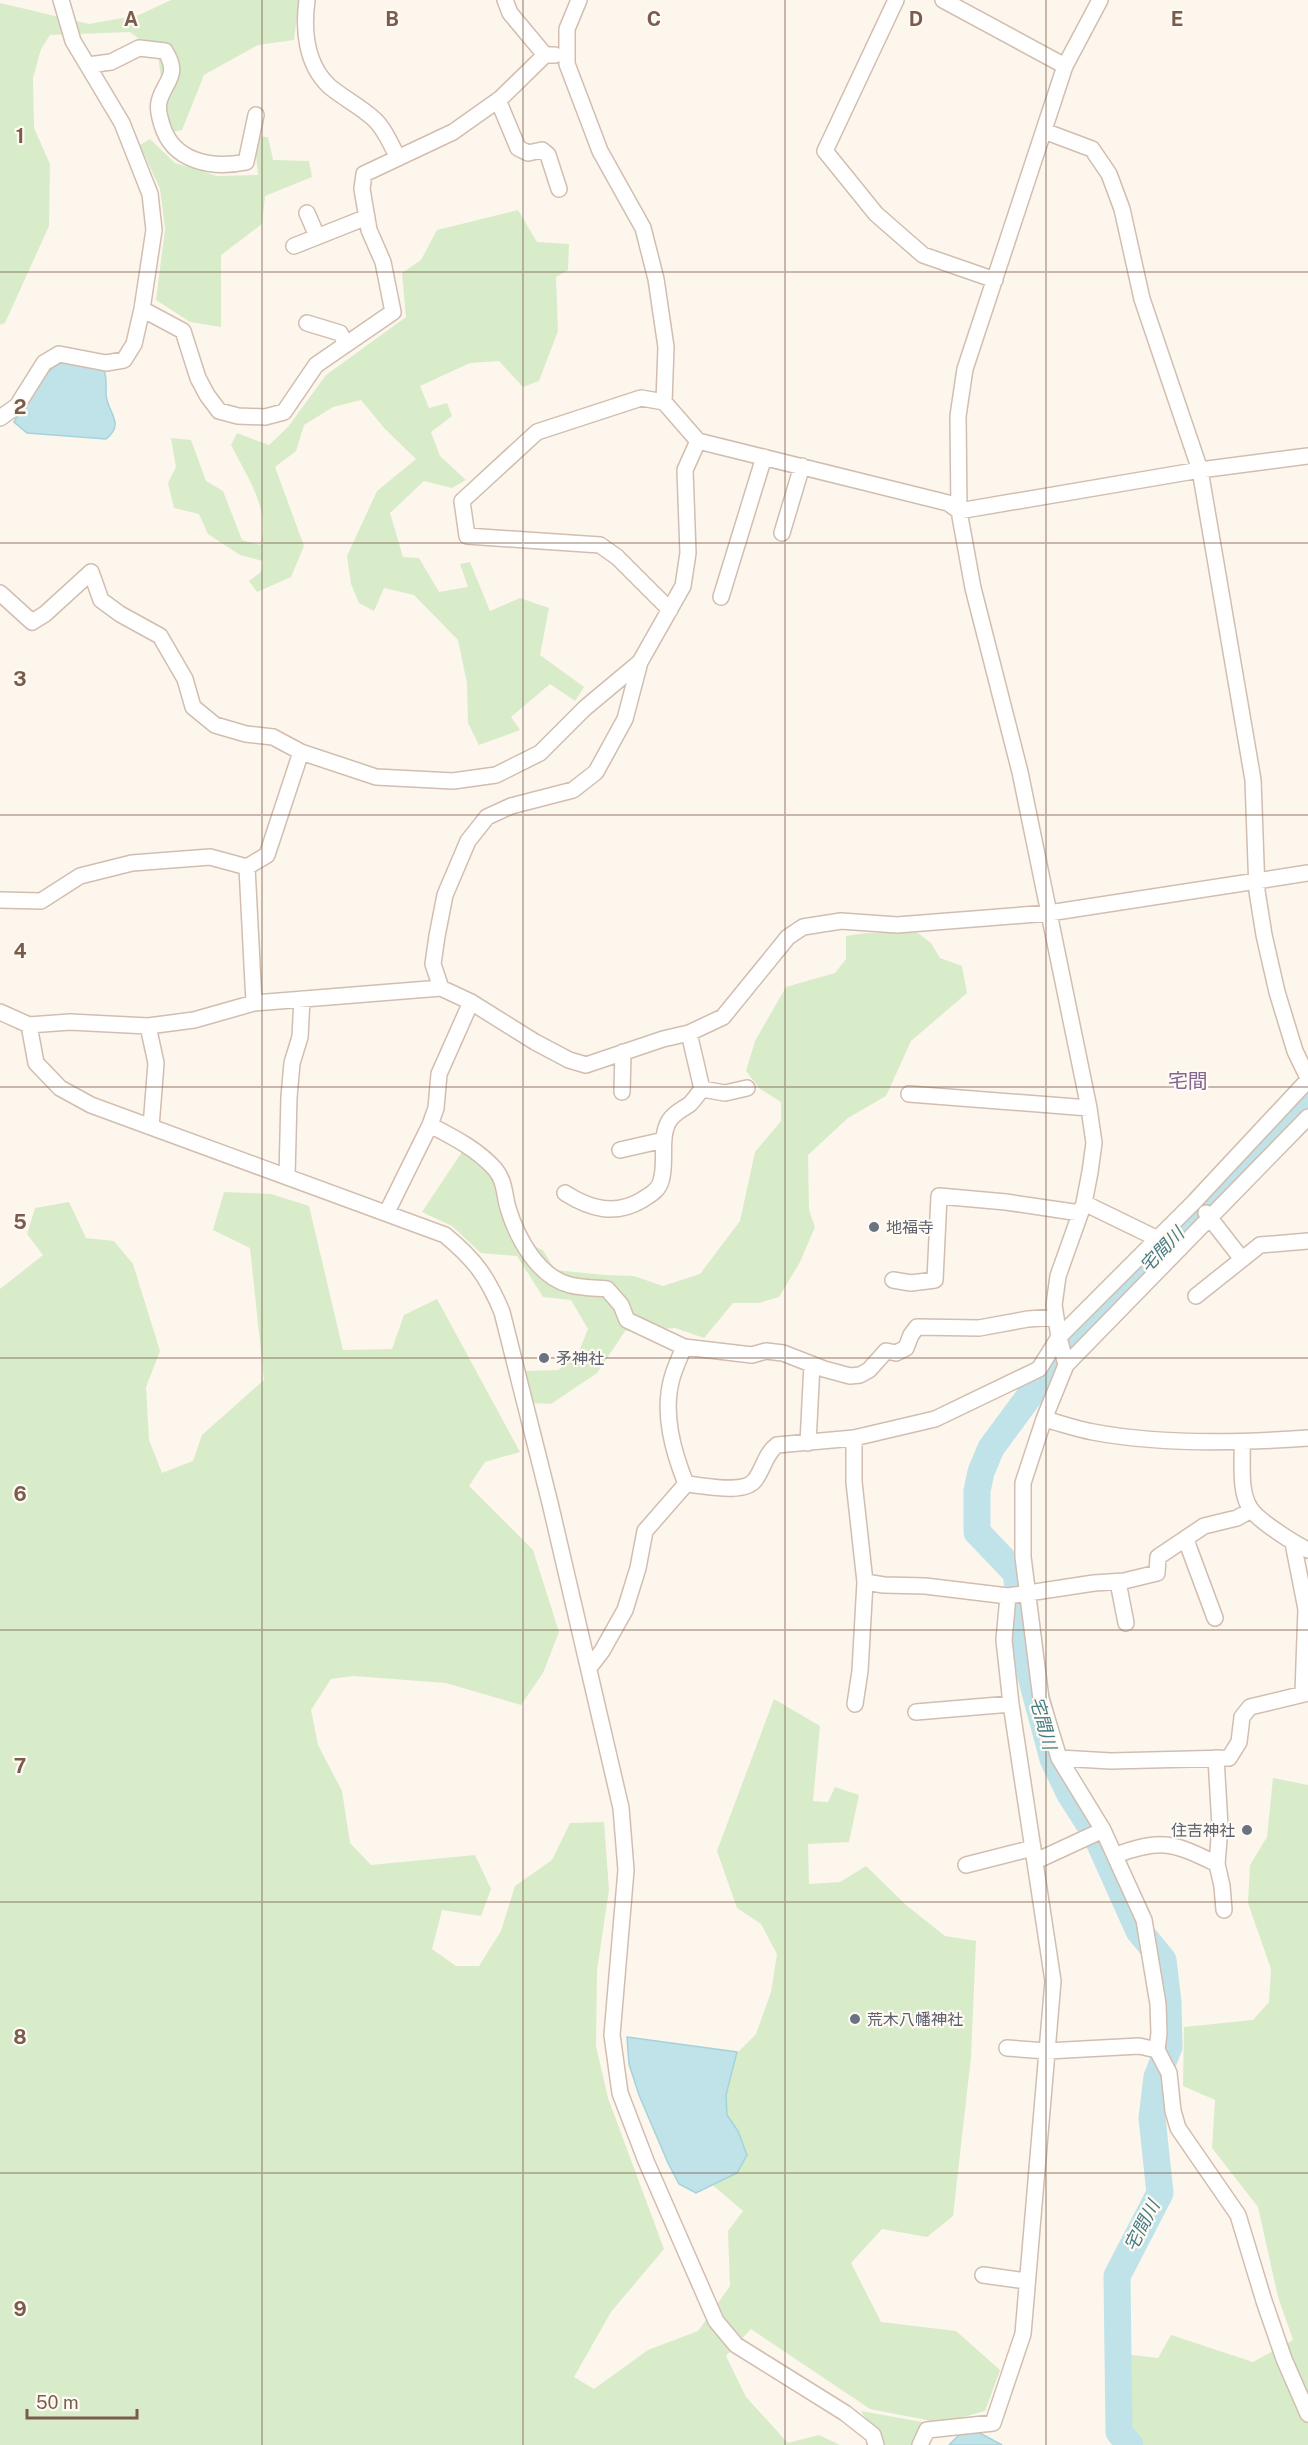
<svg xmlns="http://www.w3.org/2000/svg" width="1308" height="2445" font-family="'Public Sans','Noto Sans JP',sans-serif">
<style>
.green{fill:#d8ecc9}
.water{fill:#bfe3e8;stroke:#a5d3da;stroke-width:1.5}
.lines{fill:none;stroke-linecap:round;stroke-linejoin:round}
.river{stroke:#bfe3e8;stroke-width:27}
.street-casing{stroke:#d1beb0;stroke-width:18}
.street{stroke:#fff;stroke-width:15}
.grid{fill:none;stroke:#7a5c4d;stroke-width:1.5;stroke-opacity:0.55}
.worship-dot{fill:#6b7280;stroke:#fffaf3;stroke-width:2}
.labels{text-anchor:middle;stroke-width:4.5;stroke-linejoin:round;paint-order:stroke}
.worship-label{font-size:16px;fill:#5b616d;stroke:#fffaf3;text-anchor:start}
.water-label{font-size:18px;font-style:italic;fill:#437c86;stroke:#fffaf3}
.quarter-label{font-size:20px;fill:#846695;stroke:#fffaf3}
.grid-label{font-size:20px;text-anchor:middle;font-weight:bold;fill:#7a5c4d;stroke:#fffaf3;stroke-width:4.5;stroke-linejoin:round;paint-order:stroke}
</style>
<rect width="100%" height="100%" fill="#fdf6ec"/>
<path class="green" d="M 171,0 L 299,0 L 294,40 L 258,45 L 204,75 L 182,130 L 167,133 L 158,53 L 130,32 L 50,35 L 41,49 L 33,78 L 34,128 L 50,164 L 49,226 L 5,323 L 0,325 L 0,3 L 89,24 L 139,15 Z
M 254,136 L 268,137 L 273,160 L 309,161 L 312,177 L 265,196 L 262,224 L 221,255 L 221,327 L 190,322 L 156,300 L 165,229 L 160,189 L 140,145 L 150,139 L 175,163 L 217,176 L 258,175 Z
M 518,210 L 537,242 L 569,244 L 568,270 L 556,277 L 558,331 L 539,381 L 523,387 L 499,361 L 470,363 L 420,386 L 429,408 L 447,403 L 452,416 L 431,432 L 440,456 L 466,480 L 452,488 L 424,481 L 390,513 L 403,557 L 419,558 L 439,592 L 468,587 L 460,564 L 470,562 L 490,611 L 520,598 L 549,608 L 540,655 L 584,687 L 575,701 L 550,684 L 511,717 L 520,730 L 479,745 L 468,723 L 467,683 L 458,640 L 414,595 L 384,588 L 374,611 L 359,603 L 351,584 L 347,556 L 377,491 L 416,459 L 385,429 L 361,400 L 333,407 L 304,425 L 296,451 L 275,467 L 304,546 L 291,577 L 257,592 L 249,581 L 261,572 L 263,561 L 240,555 L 208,534 L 199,514 L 174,508 L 168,483 L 176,467 L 171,438 L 191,440 L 206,481 L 223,491 L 242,540 L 260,545 C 272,511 246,475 231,445 L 237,433 L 269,445 L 288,427 L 326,375 L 406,317 L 402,273 L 421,260 L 437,230 Z
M 866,933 L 918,933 L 931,943 L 940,958 L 962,966 L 967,993 L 911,1041 L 886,1096 L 848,1118 L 808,1155 L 809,1210 L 815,1227 L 800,1262 L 779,1297 L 759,1303 L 733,1303 L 704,1338 L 675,1328 L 625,1331 L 597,1373 L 551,1404 L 533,1403 L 525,1371 L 558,1370 L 578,1354 L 588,1329 L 571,1300 L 543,1297 L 517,1256 L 481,1253 L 452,1226 L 422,1212 L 462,1152 L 488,1172 L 498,1189 L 516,1239 L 543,1250 L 555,1270 L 604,1275 L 634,1276 L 663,1286 L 700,1274 L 740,1221 L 755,1152 L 781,1121 L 781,1102 L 759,1088 L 746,1071 L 755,1041 L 786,987 L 835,973 L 846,959 L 846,936 Z
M 224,1192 L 271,1194 L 309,1206 L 343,1350 L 392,1349 L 404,1315 L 437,1299 L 520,1452 L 485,1462 L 469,1486 L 533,1550 L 559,1632 L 543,1673 L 521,1705 L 446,1683 L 353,1676 L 331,1679 L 311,1710 L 318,1745 L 342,1791 L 350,1843 L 371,1865 L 475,1855 L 491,1889 L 481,1916 L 442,1910 L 432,1949 L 456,1966 L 479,1966 L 501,1931 L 515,1886 L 552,1860 L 570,1823 L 604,1822 L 609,1890 L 597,1970 L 596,2046 L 608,2098 L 664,2249 L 611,2312 L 574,2377 L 594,2389 L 648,2350 L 698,2331 L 730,2286 L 728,2231 L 743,2211 L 708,2181 L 712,2079 L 756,2034 L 771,1992 L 777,1954 L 761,1924 L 737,1908 L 717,1851 L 774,1699 L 820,1726 L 813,1801 L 828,1802 L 835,1787 L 859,1795 L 849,1842 L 808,1844 L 809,1884 L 840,1882 L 866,1866 L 906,1905 L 945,1936 L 976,1941 L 971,2057 L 953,2216 L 927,2237 L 882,2229 L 851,2263 L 881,2322 L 956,2331 L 1000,2370 L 985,2411 L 942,2423 L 870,2409 L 751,2329 L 726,2356 L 746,2397 L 788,2443 L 819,2435 L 840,2445 L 0,2445 L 0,1289 L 43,1255 L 27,1234 L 35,1208 L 69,1202 L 86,1238 L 114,1241 L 133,1264 L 160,1351 L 146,1387 L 149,1440 L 162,1473 L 193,1461 L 202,1435 L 264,1380 L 250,1248 L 213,1230 Z
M 1273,1778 L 1308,1785 L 1308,2445 L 1140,2445 L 1124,2426 L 1125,2354 L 1158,2358 L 1171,2335 L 1253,2362 L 1293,2340 L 1278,2297 L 1258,2207 L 1212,2148 L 1215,2100 L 1183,2086 L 1184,2027 L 1253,2020 L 1269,2002 L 1271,1969 L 1248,1903 L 1250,1865 L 1267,1837 Z
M 861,2411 L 922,2422 L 925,2424 L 916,2445 L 883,2445 Z"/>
<path class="water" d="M 62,362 L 104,370 C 107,379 106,384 106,394 C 107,413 126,423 106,439 L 27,433 L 14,422 C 27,401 40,372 62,362 Z
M 627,2037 L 737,2052 L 726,2095 L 727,2115 L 738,2131 L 747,2155 L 737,2173 L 696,2193 L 679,2184 L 668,2163 L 639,2095 L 629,2064 Z
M 976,2431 L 1002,2445 L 949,2445 L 960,2434 Z"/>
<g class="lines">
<path class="river" d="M 1130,2445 L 1119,2432 L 1117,2276 L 1160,2193 L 1152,2118 L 1157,2077 L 1169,2047 L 1168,2002 L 1163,1960 L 1139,1931 L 1096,1835 L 1070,1794 L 1053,1759 L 1030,1673 L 1016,1573 L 977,1532 L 977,1491 L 981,1472 L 991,1448 L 1050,1368 L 1288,1118 L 1293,1110 L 1308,1097"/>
<g class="street-casing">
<path id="street" d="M 307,0 C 303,30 306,64 329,86 C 343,98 360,106 374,119 C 385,129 391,145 398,158
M 505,0 L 510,13 L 545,55 L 555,55
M 579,0 L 567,29 L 567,64 L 600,151 L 643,228 L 656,279 L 666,347 L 664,402 L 698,441 L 948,503 L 959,511 L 1200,470 L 1308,456
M 896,0 L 825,151 L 876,214 L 923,255 L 995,280
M 943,0 L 1065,66
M 1100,0 L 1065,66 L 965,369 L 958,416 L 959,511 L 973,588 L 1020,772 L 1089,1108 L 1094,1143 L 1090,1172 L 1084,1203 L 1058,1276 L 1054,1305 L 1059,1337 L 1066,1365 L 1044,1419 L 1023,1483 L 1023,1557 L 1041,1699 L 1059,1758 L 1103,1830 L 1144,1920 L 1158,2004 L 1159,2033 L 1157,2050 L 1169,2073 L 1173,2111 L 1178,2128 L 1238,2215 L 1264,2301 L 1284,2359 L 1308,2414
M 88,65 L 111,62 L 139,48 L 165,51 C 181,76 164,81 159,102 C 157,110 160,118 162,125 C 173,162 212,169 246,162 L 256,115
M 498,100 L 518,148 L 528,153 L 542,150 L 548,155 L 559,189
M 1044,131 L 1092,149 L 1109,174 L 1122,209 L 1142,299 L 1200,470 L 1253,780 L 1257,891 L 1264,935 L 1277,992 L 1295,1051 L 1308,1078
M 307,213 L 317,236
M 294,246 L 367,217
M 142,309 L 183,331 L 198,378 L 207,395 L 219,411 L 238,416 L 265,417 L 284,412 L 316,365 L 393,312 L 383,262 L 369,230 L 362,189 L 364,174 L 453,132 L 501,98 L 545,55
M 307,323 L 340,333 L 346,344
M 664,402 L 641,398 L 537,432 L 462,501 L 467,536 L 600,545 L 617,557 L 670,610
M 0,418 L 17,406 L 44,363 L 59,354 L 106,363 L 124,360 L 134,344 L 142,309 L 154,230 L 150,194 L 122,123 L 73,41 L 61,0
M 782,533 L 802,466
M 0,593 L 32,622 L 45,614 L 91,572 L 101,600 L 120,614 L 160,636 L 185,679 L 193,707 L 215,725 L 246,734 L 273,737 L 301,752 L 376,777 L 453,781 L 496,775 L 540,753 L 585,708 L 640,662
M 721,597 L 764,457
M 247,867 L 254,1003
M 0,900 L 41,901 L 80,876 L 132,863 L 210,857 L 247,867 L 267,855 L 301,752
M 441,988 L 433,964 L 437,936 L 445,895 L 468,841 L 487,817 L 511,806 L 573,790 L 596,772 L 625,719 L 640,662 L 683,586 L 688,553 L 685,470 L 698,441
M 0,1012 L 29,1025 L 70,1022 L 148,1026 L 194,1020 L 254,1003 L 441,988 L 471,1002 L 535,1042 L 569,1060 L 586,1065 L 663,1039 L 689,1033 L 723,1017 L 788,937 L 803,927 L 841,921 L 897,925 L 1049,913 L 1308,873
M 29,1025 L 36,1063 L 60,1088 L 91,1105 L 445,1235 C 475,1260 487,1276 502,1312 L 550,1503 L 621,1808 L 626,1870 L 612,2035 L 620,2093 L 646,2161 L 716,2321 L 736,2345 L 845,2413 L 873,2435 L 876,2445
M 148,1026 L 156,1063 L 151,1127
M 689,1033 L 702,1089
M 622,1092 L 623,1052
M 909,1094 L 1089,1108
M 430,1125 C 453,1137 477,1149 495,1169 C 505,1181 504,1194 508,1208 C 517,1238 538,1277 570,1285 C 582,1288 595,1288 607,1289 L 621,1305 L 627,1320 L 684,1347 L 752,1355 L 766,1351 L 783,1353 L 824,1369 L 850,1376 L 860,1375 L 869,1370 L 886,1351 L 896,1353 L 906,1348 L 911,1335 L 917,1327 L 979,1328 L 1028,1319 L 1056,1317
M 620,1150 L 664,1140
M 287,1176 L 289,1097 L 292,1063 L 300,1037 L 302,999
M 565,1193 C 590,1209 615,1216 642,1200 C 651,1194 658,1191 661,1181 C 667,1162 659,1138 669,1121 C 675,1112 682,1110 690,1104 C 694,1100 698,1094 702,1089 L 725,1093 L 747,1088
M 1084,1203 L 1156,1238
M 387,1212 L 430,1125 L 436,1108 L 439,1074 L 471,1002
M 1206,1213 L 1241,1258
M 893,1280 L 911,1283 L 935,1280 L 939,1196 L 1006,1202 L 1080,1213
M 1196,1296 L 1260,1245 L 1308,1241
M 684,1347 C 680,1357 675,1367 672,1378 C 662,1413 673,1451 686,1484
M 1066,1365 L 1308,1117
M 1044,1419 C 1060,1423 1076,1429 1093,1432 C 1161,1445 1239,1443 1308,1438
M 854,1438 L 854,1482 L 865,1582 L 860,1671 L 855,1704
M 808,1443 L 812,1364
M 1242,1443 C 1243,1463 1239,1491 1250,1508 C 1257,1520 1295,1544 1308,1550
M 1186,1540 L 1215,1618
M 1293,1543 L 1306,1609 L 1303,1692
M 865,1582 L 884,1585 L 925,1586 L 1008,1596 L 1094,1583 L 1124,1581 L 1157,1573 L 1158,1557 L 1204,1526 L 1237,1518 L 1251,1510
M 1118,1582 L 1126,1623
M 589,1668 L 602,1651 L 625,1610 L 638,1568 L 645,1531 L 686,1484 C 703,1485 744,1495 755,1480 C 764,1468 765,1454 777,1445 L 854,1438 L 935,1419 L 1039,1369 L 1059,1337 L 1195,1201 L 1308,1080
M 916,1712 L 1011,1704
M 1059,1758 L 1111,1761 L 1229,1758 L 1239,1742 L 1242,1717 L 1250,1707 L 1308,1693
M 1216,1758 L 1220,1826 L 1217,1864
M 1116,1855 C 1162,1838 1174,1843 1217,1864 L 1222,1886 L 1224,1910
M 1036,1861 L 1103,1830
M 966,1865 L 1033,1848
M 1007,2048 L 1047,2051 L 1139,2046 L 1157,2050
M 983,2275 L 1026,2281
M 920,2445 L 927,2430 L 993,2423 L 1023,2334 L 1053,1981 L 1011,1704 L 1004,1640 L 1008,1596"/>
</g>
<use href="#street" class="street"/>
</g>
<path class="grid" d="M 262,0 L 262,2445M 523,0 L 523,2445M 785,0 L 785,2445M 1046,0 L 1046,2445M 0,272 L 1308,272M 0,543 L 1308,543M 0,815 L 1308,815M 0,1087 L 1308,1087M 0,1358 L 1308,1358M 0,1630 L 1308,1630M 0,1902 L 1308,1902M 0,2173 L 1308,2173"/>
<g class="worship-dot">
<circle cx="874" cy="1227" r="6"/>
<circle cx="544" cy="1358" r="6"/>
<circle cx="1247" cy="1830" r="6"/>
<circle cx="855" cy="2019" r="6"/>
</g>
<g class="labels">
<g class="worship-label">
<text x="886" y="1233">地福寺</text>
<text x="556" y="1364">矛神社</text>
<text x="1235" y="1836" text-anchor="end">住吉神社</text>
<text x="867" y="2025">荒木八幡神社</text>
</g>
<g class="water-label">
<text transform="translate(1162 1250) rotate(-46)" y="6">宅間川</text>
<text transform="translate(1043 1723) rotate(75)" y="6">宅間川</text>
<text transform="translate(1142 2226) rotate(-62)" y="6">宅間川</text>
</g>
<g class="quarter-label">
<text x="1188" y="1088">宅間</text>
</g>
</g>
<g class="grid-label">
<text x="131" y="26">A</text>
<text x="392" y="26">B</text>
<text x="654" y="26">C</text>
<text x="916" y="26">D</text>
<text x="1177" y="26">E</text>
<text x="20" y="143">1</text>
<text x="20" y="414">2</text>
<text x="20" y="686">3</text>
<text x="20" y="958">4</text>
<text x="20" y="1229">5</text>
<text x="20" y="1501">6</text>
<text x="20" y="1773">7</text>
<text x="20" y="2044">8</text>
<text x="20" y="2316">9</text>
</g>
<path d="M27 2409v9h110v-9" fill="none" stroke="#7a5c4d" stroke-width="3"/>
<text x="36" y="2409" font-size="18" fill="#7a5c4d" stroke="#fffaf3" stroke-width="4.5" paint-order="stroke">50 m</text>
</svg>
